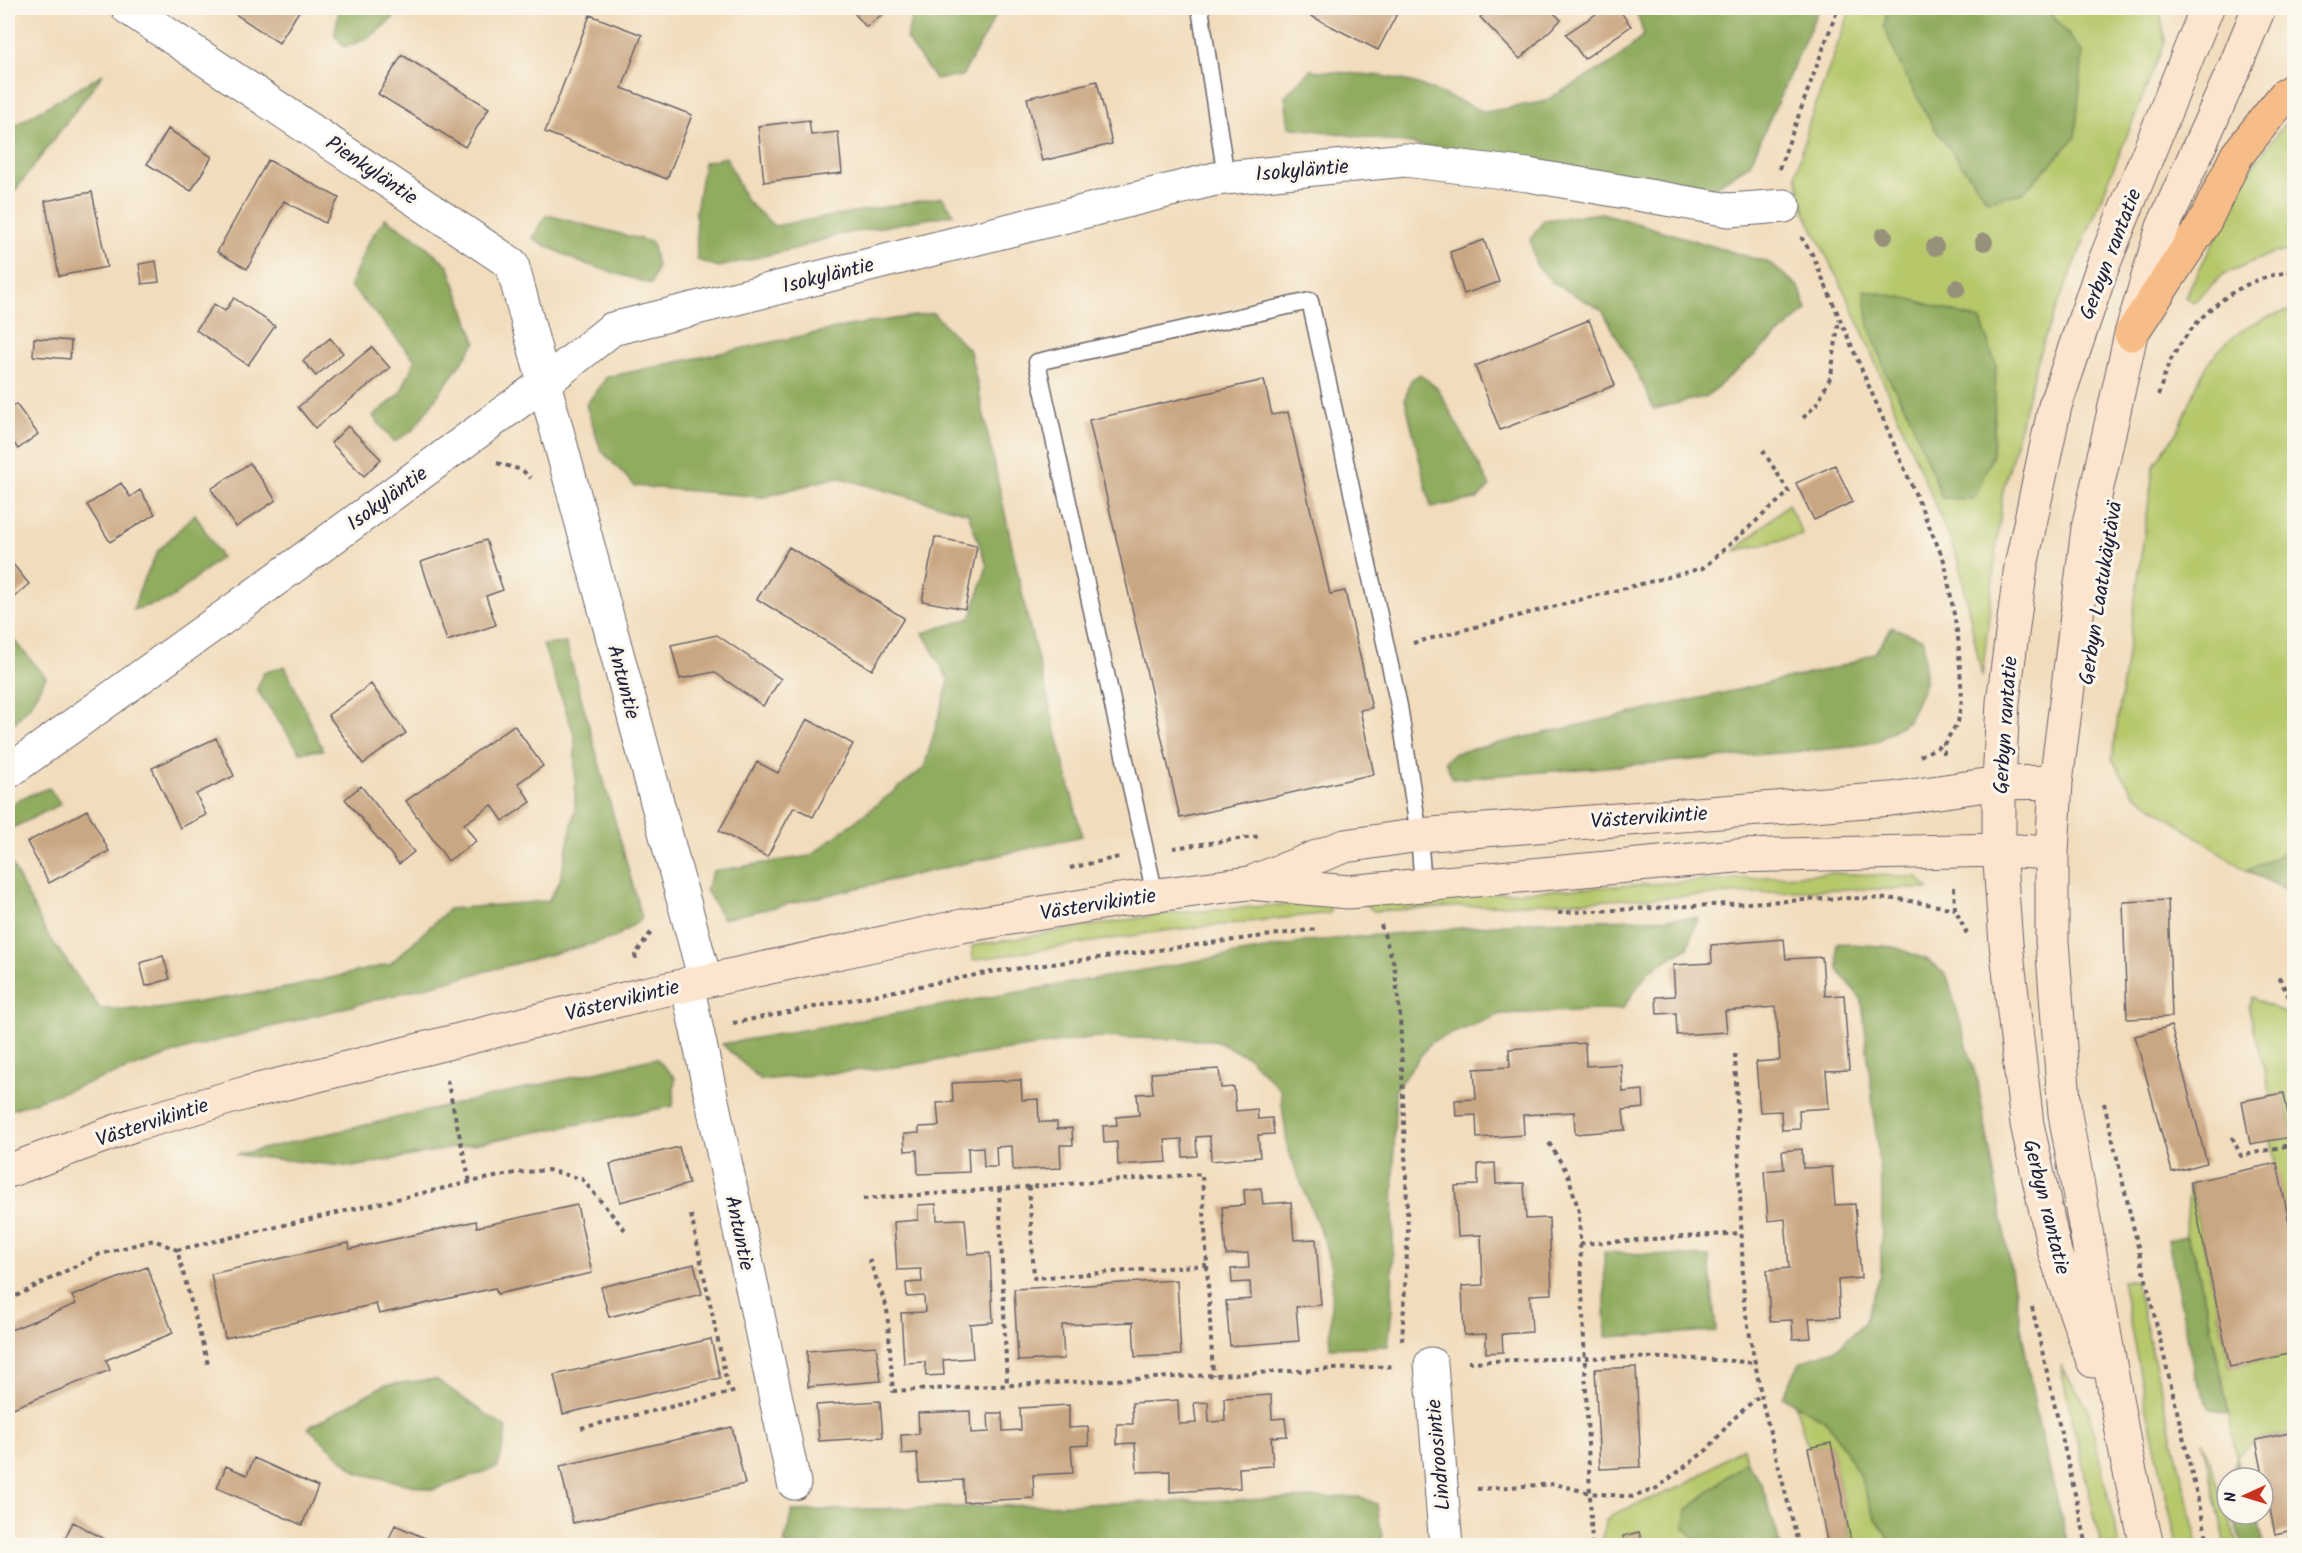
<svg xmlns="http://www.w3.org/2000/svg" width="2302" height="1553" font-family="Kalam,sans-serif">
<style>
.green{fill:#b6c86b;stroke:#6c7553;stroke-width:1.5}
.forest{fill:#90ac5f;stroke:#59674d;stroke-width:1.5}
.building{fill:#caa783}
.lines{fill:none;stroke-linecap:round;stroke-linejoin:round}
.lane-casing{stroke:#6a6368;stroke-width:19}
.street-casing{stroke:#6a6368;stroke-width:35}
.secondary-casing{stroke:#6a6368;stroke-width:35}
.primary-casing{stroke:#6a6368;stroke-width:35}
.path{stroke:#6a6368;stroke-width:4;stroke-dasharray:4.5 4.5;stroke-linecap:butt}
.lane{stroke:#fff;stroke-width:16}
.street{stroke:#fff;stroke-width:33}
.secondary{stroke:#fce5cf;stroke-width:33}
.primary{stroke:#f7bd88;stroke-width:33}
.tree{fill:#97917c}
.labels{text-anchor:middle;stroke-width:6;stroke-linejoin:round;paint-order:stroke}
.street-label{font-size:21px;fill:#22223b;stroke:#fbf7ec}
</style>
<rect width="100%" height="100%" fill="#fbf7ec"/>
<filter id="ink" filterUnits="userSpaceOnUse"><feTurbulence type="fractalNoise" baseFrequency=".0167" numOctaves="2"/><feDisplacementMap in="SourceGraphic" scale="12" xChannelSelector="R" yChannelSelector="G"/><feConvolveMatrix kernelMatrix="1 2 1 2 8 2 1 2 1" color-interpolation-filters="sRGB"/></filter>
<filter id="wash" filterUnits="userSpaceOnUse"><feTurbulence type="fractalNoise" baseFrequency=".008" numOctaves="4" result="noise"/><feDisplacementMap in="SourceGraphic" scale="24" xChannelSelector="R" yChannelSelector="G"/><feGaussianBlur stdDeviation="1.35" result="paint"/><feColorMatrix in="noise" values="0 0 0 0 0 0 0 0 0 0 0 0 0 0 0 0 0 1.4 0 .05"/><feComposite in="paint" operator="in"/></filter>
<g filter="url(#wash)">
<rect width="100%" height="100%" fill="#f1dcbb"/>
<path class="green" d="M 1851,8 L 2159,8 L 2160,10 L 2165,42 L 2042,344 L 2003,491 L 1982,677 L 1959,562 L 1852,307 L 1805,213 L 1796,174 L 1809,123 Z
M 2294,111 L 2294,251 L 2272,253 L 2222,275 L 2193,303 L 2185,297 L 2254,164 Z
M 2294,310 L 2294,848 L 2247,871 L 2133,793 L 2112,759 L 2154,465 C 2162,453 2170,442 2178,430 C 2188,412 2193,392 2202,374 C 2221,339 2255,317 2294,310 Z
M 1788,504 L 1803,535 L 1735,551 Z
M 1834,873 L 1917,877 L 1929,889 L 1838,889 L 1374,911 L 1362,901 Z
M 1330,901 L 1330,913 L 1163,931 L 973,960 L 972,946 L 1163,914 Z
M 2252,997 L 2293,1018 L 2294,1021 L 2294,1247 L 2271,1140 L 2292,1136 L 2284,1094 L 2271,1096 L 2249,1009 Z
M 2190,1182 L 2230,1367 L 2294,1353 L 2294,1432 L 2256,1440 L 2236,1456 L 2222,1377 L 2195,1255 L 2185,1236 Z
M 2135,1280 L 2198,1545 L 2177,1545 L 2145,1400 L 2122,1281 Z
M 2060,1365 L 2088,1408 L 2119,1545 L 2101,1545 Z
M 1795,1404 L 1828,1422 L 1858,1472 L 1874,1515 L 1893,1545 L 1852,1545 L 1831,1444 L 1808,1448 Z
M 2202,1440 L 2239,1545 L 2226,1545 Z
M 1743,1447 L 1746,1461 L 1687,1510 L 1685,1526 L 1700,1545 L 1673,1545 L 1671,1542 L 1657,1545 L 1643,1545 L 1639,1532 L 1623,1536 L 1625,1545 L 1602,1545 L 1605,1521 L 1616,1513 L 1685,1485 Z"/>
<path class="forest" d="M 339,8 L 403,8 L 404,9 L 369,38 L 344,47 L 335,35 Z
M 915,8 L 1000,8 L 962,76 L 935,79 L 906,38 Z
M 1635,8 L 1819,8 L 1750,164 L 1713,188 C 1571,170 1431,145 1289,127 L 1285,96 L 1310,70 L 1382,76 L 1415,83 L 1485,112 L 1543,102 L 1615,61 L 1644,35 Z
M 1888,8 L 2047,8 L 2083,53 L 2075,138 L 2023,193 L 1987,200 L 1933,126 L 1902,69 L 1884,27 Z
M 103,74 L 8,200 L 8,133 L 17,124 Z
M 726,157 L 746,200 L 774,226 L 942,197 L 954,214 L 837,235 L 797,248 L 719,267 L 697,260 L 696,211 L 704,162 Z
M 1602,213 L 1769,263 L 1799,287 L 1807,310 L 1707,396 L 1653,409 L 1645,388 L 1602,310 L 1553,283 L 1536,265 L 1530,240 L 1544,220 Z
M 547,215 L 652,242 L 657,267 L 651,284 L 579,262 L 533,239 L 541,222 Z
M 385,218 L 416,238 L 448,265 L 476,342 L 413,430 L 394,442 L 373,416 L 400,394 L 415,360 L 375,313 L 350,286 L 367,244 Z
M 1864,290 L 1914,300 L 1981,320 L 1996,366 L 1993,454 L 1974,499 L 1942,498 L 1909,414 L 1887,376 L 1869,325 Z
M 933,313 L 970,351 L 1027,616 L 1082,836 L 723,919 L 706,890 L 713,871 L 810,856 L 924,768 L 949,681 L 923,633 L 971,618 L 987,566 L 968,513 L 837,477 L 763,497 L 635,486 L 601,450 L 586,405 L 607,377 L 849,326 Z
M 1420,374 L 1438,389 L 1490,486 L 1477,499 L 1431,507 L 1405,399 L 1411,380 Z
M 195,514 L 221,557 L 169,600 L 133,610 L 140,588 L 158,551 Z
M 1892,627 L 1924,640 L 1925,683 L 1908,721 L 1876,742 L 1841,748 L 1453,779 L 1445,761 L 1455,753 L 1839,667 L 1875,653 Z
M 11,637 L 46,677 L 30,705 L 8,730 L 8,638 Z
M 566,643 L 642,919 L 614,938 L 186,1049 L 8,1111 L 8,808 L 19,799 L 49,788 L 61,804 L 8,830 L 9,859 L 46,932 L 100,1009 L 157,1009 L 292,987 L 390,964 L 449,909 L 548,901 L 560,881 L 575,810 L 575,737 L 543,645 Z
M 285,666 L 323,750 L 300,752 L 257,690 L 263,673 Z
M 2294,848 L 2294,893 L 2247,871 Z
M 1698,918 L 1688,947 L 1649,971 L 1622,1009 L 1501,1014 L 1431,1042 L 1395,1090 L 1392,1309 L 1388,1346 L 1330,1348 L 1332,1273 L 1324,1240 L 1288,1150 L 1280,1089 L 1247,1056 L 1213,1040 L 1095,1037 L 895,1067 L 761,1080 L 722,1044 L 1311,941 L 1540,921 Z
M 1837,943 L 1894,947 L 1928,960 L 1947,976 L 1978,1084 L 2037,1417 L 2068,1545 L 1893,1545 L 1874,1515 L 1858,1472 L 1828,1422 L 1783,1397 L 1800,1362 L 1837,1349 L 1864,1323 L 1881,1274 L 1882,1193 L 1862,1000 L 1838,970 Z
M 656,1058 L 675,1078 L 673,1106 L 353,1167 L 236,1155 Z
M 2185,1236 L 2195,1255 L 2229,1414 L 2210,1409 L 2195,1376 L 2168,1240 Z
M 1604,1252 L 1709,1257 L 1716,1331 L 1606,1337 Z
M 436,1379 L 507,1429 L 498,1467 L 433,1490 L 358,1473 L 308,1428 L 384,1385 Z
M 2236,1456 L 2244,1478 L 2231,1478 Z
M 1746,1461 L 1761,1483 L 1781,1545 L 1700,1545 L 1684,1526 L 1687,1510 Z
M 1361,1497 L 1377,1504 L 1383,1545 L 784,1545 L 792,1511 Z
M 2233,1514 L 2257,1514 L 2264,1545 L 2243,1545 Z"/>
<g id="blocks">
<path class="building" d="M 231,8 L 301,8 L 279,43 L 229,10 Z
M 850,8 L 888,8 L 889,9 L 866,27 Z
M 1295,8 L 1400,8 L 1378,50 Z
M 1490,8 L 1549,8 L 1561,20 L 1520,59 L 1480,17 Z
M 1605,8 L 1618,8 L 1631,26 L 1584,59 L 1566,34 Z
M 590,15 L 642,35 L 622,88 L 692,115 L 667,179 L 545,132 Z
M 402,55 L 489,108 L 465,147 L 378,94 Z
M 1097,81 L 1112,144 L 1042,161 L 1027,98 Z
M 809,120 L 811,135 L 838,132 L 842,173 L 764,182 L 758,126 Z
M 168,129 L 212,157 L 191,191 L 147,164 Z
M 268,160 L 339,198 L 325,223 L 284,201 L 247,269 L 217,252 Z
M 92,192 L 107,267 L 59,276 L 45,201 Z
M 1484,240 L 1499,282 L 1464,294 L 1450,252 Z
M 156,261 L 159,282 L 142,284 L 139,264 Z
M 234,298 L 275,326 L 248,365 L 196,330 L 214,304 L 225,311 Z
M 1589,320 L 1615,385 L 1500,430 L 1475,366 Z
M 34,338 L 71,341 L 70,359 L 33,356 Z
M 330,338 L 343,353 L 316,376 L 303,361 Z
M 372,347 L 390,368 L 315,428 L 298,407 Z
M 1264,380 L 1272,415 L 1288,412 L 1330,594 L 1345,591 L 1372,708 L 1360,710 L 1374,774 L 1180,818 L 1089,420 Z
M 16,404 L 38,434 L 18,449 L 8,435 L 8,410 Z
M 348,426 L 381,459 L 364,476 L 331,443 Z
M 250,463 L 276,500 L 236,527 L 211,489 Z
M 1835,465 L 1853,502 L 1814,520 L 1796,483 Z
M 121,483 L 130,497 L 140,490 L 155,514 L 110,542 L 87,505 Z
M 935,537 L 977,546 L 965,609 L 922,601 Z
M 486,540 L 503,590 L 486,596 L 496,625 L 447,641 L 421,562 Z
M 789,547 L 904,618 L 872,670 L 757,599 Z
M 8,558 L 29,584 L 13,598 L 8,591 Z
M 717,635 L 781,679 L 763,706 L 714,672 L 680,679 L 671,645 Z
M 371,684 L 406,733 L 363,764 L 328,715 Z
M 807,719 L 853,744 L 813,817 L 794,807 L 767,857 L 719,831 L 757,762 L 778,773 Z
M 514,725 L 543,766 L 518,783 L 531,802 L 503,821 L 492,805 L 464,824 L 476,841 L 448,861 L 406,801 Z
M 216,738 L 234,776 L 196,794 L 206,815 L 180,828 L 152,768 Z
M 361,786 L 414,852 L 399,864 L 345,799 Z
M 87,810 L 109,851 L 49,883 L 27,842 Z
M 2168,900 L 2172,1017 L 2127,1019 L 2123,902 Z
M 1784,939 L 1786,959 L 1822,957 L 1825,996 L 1844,995 L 1849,1070 L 1826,1071 L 1829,1108 L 1799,1110 L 1800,1129 L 1782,1130 L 1781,1111 L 1760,1112 L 1756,1062 L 1780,1060 L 1776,1007 L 1725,1011 L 1727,1032 L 1677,1035 L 1676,1013 L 1657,1014 L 1656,997 L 1675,996 L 1673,965 L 1712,963 L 1711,945 Z
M 163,956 L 170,979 L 146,986 L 140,963 Z
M 2171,1026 L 2207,1163 L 2172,1172 L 2135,1036 Z
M 1585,1043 L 1586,1066 L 1621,1064 L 1623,1092 L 1643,1090 L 1644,1108 L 1623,1110 L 1625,1130 L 1575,1134 L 1574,1112 L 1523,1115 L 1524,1135 L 1477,1138 L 1476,1115 L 1456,1116 L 1455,1100 L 1476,1099 L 1474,1069 L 1510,1067 L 1509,1049 Z
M 1219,1069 L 1221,1088 L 1234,1087 L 1236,1111 L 1257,1109 L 1258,1119 L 1272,1118 L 1274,1134 L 1258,1135 L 1260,1157 L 1211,1161 L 1210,1136 L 1196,1137 L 1197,1156 L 1183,1157 L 1182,1139 L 1165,1140 L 1167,1162 L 1118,1165 L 1117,1142 L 1104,1143 L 1103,1126 L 1117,1125 L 1116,1117 L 1139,1115 L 1137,1094 L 1153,1093 L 1151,1073 Z
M 1021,1080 L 1022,1100 L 1038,1099 L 1039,1122 L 1057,1122 L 1057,1129 L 1072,1128 L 1073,1145 L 1060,1145 L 1061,1168 L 1013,1170 L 1012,1146 L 996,1147 L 997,1167 L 984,1167 L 983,1147 L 968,1148 L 969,1172 L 918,1174 L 917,1150 L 905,1151 L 904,1134 L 919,1133 L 919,1127 L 939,1126 L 937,1103 L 953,1102 L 952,1083 Z
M 2284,1093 L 2292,1137 L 2250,1144 L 2242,1101 Z
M 679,1147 L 689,1184 L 620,1202 L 610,1164 Z
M 1802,1149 L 1803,1168 L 1832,1167 L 1835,1205 L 1855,1204 L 1861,1278 L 1838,1280 L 1840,1317 L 1809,1318 L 1811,1338 L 1793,1339 L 1792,1320 L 1770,1321 L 1767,1270 L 1789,1268 L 1785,1219 L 1768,1221 L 1764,1171 L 1784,1169 L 1782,1151 Z
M 1495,1163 L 1496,1184 L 1524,1183 L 1526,1219 L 1549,1218 L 1552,1294 L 1530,1295 L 1532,1332 L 1502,1334 L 1503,1352 L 1486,1353 L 1486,1334 L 1464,1335 L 1462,1286 L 1483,1285 L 1481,1235 L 1458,1236 L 1455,1186 L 1478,1185 L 1478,1164 Z
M 2277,1163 L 2294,1247 L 2294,1353 L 2230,1367 L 2190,1182 Z
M 1261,1188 L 1263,1204 L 1291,1202 L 1294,1240 L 1316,1239 L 1321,1305 L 1296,1307 L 1299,1341 L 1230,1346 L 1226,1301 L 1251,1299 L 1250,1282 L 1232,1283 L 1231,1269 L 1249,1268 L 1248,1253 L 1226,1255 L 1222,1207 L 1245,1205 L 1244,1190 Z
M 936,1204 L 937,1220 L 965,1219 L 968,1254 L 990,1253 L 993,1322 L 970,1324 L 973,1358 L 943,1360 L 944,1375 L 926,1376 L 925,1362 L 904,1363 L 901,1313 L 925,1312 L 924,1296 L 907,1297 L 906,1283 L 922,1282 L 921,1269 L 897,1270 L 894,1222 L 918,1220 L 918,1205 Z
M 577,1205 L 592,1273 L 497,1294 L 495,1288 L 379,1314 L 376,1304 L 225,1338 L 211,1274 L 349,1243 L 350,1249 L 476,1221 L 477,1227 Z
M 694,1264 L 702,1294 L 609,1317 L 601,1287 Z
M 147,1267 L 173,1333 L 106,1360 L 110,1370 L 8,1410 L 8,1331 L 76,1304 L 72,1296 Z
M 1177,1280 L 1181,1355 L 1135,1357 L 1133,1322 L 1062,1325 L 1064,1359 L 1018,1361 L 1014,1289 Z
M 711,1339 L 720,1378 L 563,1414 L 554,1375 Z
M 876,1346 L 881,1381 L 808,1387 L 807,1351 Z
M 1636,1367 L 1641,1467 L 1600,1469 L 1595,1369 Z
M 1271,1395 L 1272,1419 L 1285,1418 L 1287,1436 L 1271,1437 L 1273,1466 L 1239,1468 L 1240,1488 L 1170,1492 L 1170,1471 L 1137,1472 L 1135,1443 L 1117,1444 L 1117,1424 L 1133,1424 L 1132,1403 L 1178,1400 L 1179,1424 L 1196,1423 L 1194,1403 L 1208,1402 L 1209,1422 L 1225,1421 L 1224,1398 Z
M 880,1401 L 883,1437 L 819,1441 L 816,1405 Z
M 1069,1405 L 1069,1428 L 1088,1427 L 1089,1445 L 1071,1446 L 1073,1473 L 1033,1475 L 1034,1498 L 964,1502 L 963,1480 L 919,1482 L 917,1453 L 902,1454 L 901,1435 L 919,1434 L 918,1413 L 970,1411 L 971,1433 L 989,1432 L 988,1413 L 1002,1413 L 1003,1431 L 1021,1430 L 1020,1408 Z
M 732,1427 L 745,1484 L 573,1523 L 560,1466 Z
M 2294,1432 L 2294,1546 L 2291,1546 L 2288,1531 L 2275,1534 L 2256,1440 Z
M 1831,1443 L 1852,1546 L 1828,1546 L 1808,1448 Z
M 254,1458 L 318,1487 L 302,1525 L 217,1488 L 226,1466 L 247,1475 Z
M 73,1522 L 117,1546 L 61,1546 Z
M 395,1525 L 443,1546 L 386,1546 Z
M 1639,1532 L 1643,1546 L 1625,1546 L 1623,1536 Z"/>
</g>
</g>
<g filter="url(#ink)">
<use href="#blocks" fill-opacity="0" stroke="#6a6368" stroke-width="1.5"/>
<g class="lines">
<g class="lane-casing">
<path id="lane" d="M 1200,8 L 1226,177
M 1155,895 L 1037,362 L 1310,301 L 1399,706 L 1419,835 L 1423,886"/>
</g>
<g class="street-casing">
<path id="street" d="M 128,8 L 512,264 L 705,980
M 8,772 L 227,615 L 543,384 L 612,329 L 1215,179 L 1405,160 L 1528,175 L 1729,210 L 1784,206
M 687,984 L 794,1483
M 1431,1364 L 1446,1546"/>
</g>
<g class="secondary-casing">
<path id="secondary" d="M 1257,880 L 1345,846 L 1419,835 L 1891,799 L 1999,783 L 2056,782
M 8,1171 L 133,1125 L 246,1093 L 644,994 L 962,926 L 1119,900 L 1249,883 L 1348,892 L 1735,856 L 1999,850 L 2052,853
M 2093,1361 L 2055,1253 L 2027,1124 L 2006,944 L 1999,850 L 1999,783 L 2003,702 L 2021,566 L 2055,406 L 2102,268 L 2207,8
M 2147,1546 L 2127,1459 L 2065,1114 L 2052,941 L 2052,853 L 2056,782 L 2088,528 L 2131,334 L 2163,227 L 2234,69 L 2259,8"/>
</g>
<g class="primary-casing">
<path id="primary" d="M 2131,334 L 2203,225 L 2237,155 L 2285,95 L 2294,89"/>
</g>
<path class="path" d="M 1779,169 L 1838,8
M 1801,237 L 1812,254 L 1945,563 L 1958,637 L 1962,699 L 1958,722 L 1944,744 L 1944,754
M 2158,395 C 2163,382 2166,367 2173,356 C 2198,312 2243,275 2294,272
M 1803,418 L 1817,404 L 1831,376 L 1839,319
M 497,463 L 522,470 L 531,478
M 1413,643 L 1703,568 L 1789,492 L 1762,449
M 1920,756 L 1944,744
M 1173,848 L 1261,836
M 1070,868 L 1119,857
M 1954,887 L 1955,909 L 1967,934
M 1558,913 L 1842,898 L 1899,899 L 1955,909
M 1381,925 L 1394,964 L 1400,1014 L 1408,1233 L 1402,1341
M 636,959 L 635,955 L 652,931
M 2279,977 L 2294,1007
M 733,1023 L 991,972 L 1317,929
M 1735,1054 L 1744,1304 L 1763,1405 L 1799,1546
M 447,1080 L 470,1182
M 2104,1103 L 2209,1546
M 2232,1137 L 2241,1156 L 2294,1144
M 1549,1143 L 1568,1174 L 1579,1212 L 1592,1546
M 1029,1186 L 1034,1278 L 1207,1265
M 999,1188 L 1007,1386
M 863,1199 L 1202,1174 L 1213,1375
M 691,1215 L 729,1392
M 1580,1244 L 1741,1233
M 177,1250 L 470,1182 L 515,1173 L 548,1170 L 582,1179 L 625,1230
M 869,1259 L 887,1308 L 893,1391 L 1395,1366
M 8,1300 L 100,1254 L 154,1240 L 177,1250 L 209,1368
M 2032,1307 L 2087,1546
M 1468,1362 C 1564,1358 1660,1354 1756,1363
M 581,1428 L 737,1391
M 1477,1489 L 1555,1484 L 1590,1493 L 1633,1497 L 1657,1488 L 1708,1449 L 1731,1421 L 1761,1394"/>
<use href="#lane" class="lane"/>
<use href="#street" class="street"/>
<use href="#secondary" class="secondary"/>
<use href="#primary" class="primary"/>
</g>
<g class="tree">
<circle cx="1884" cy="236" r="9"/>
<circle cx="1984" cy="242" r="9"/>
<circle cx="1935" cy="247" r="9"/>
<circle cx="1957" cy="288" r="9"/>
</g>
</g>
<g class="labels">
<g class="street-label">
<text transform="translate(372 170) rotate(34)" y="7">Pienkyläntie</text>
<text transform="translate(1302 170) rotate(-5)" y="7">Isokyläntie</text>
<text transform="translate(2110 254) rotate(-69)" y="7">Gerbyn rantatie</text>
<text transform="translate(828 275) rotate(-14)" y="7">Isokyläntie</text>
<text transform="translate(387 498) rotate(-36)" y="7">Isokyläntie</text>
<text transform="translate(2100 593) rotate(-81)" y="7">Gerbyn Laatukäytävä</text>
<text transform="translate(624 682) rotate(75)" y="7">Antuntie</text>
<text transform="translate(2005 725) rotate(-86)" y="7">Gerbyn rantatie</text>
<text transform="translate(1649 817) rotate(-4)" y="7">Västervikintie</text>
<text transform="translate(1098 904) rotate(-9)" y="7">Västervikintie</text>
<text transform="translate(622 1000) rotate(-14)" y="7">Västervikintie</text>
<text transform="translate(152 1122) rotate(-18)" y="7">Västervikintie</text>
<text transform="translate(2047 1207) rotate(76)" y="7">Gerbyn rantatie</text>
<text transform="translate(740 1233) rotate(78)" y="7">Antuntie</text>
<text transform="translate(1438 1455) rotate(-95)" y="7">Lindroosintie</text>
</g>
</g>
<rect width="2302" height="1553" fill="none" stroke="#fbf7ec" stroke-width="30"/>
<g transform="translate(2245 1496) rotate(266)"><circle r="28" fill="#fbf7ec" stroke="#a4a2a5" stroke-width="1.5"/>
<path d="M0-4.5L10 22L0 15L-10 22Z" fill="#c8321e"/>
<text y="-9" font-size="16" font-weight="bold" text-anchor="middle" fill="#22223b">N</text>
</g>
</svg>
